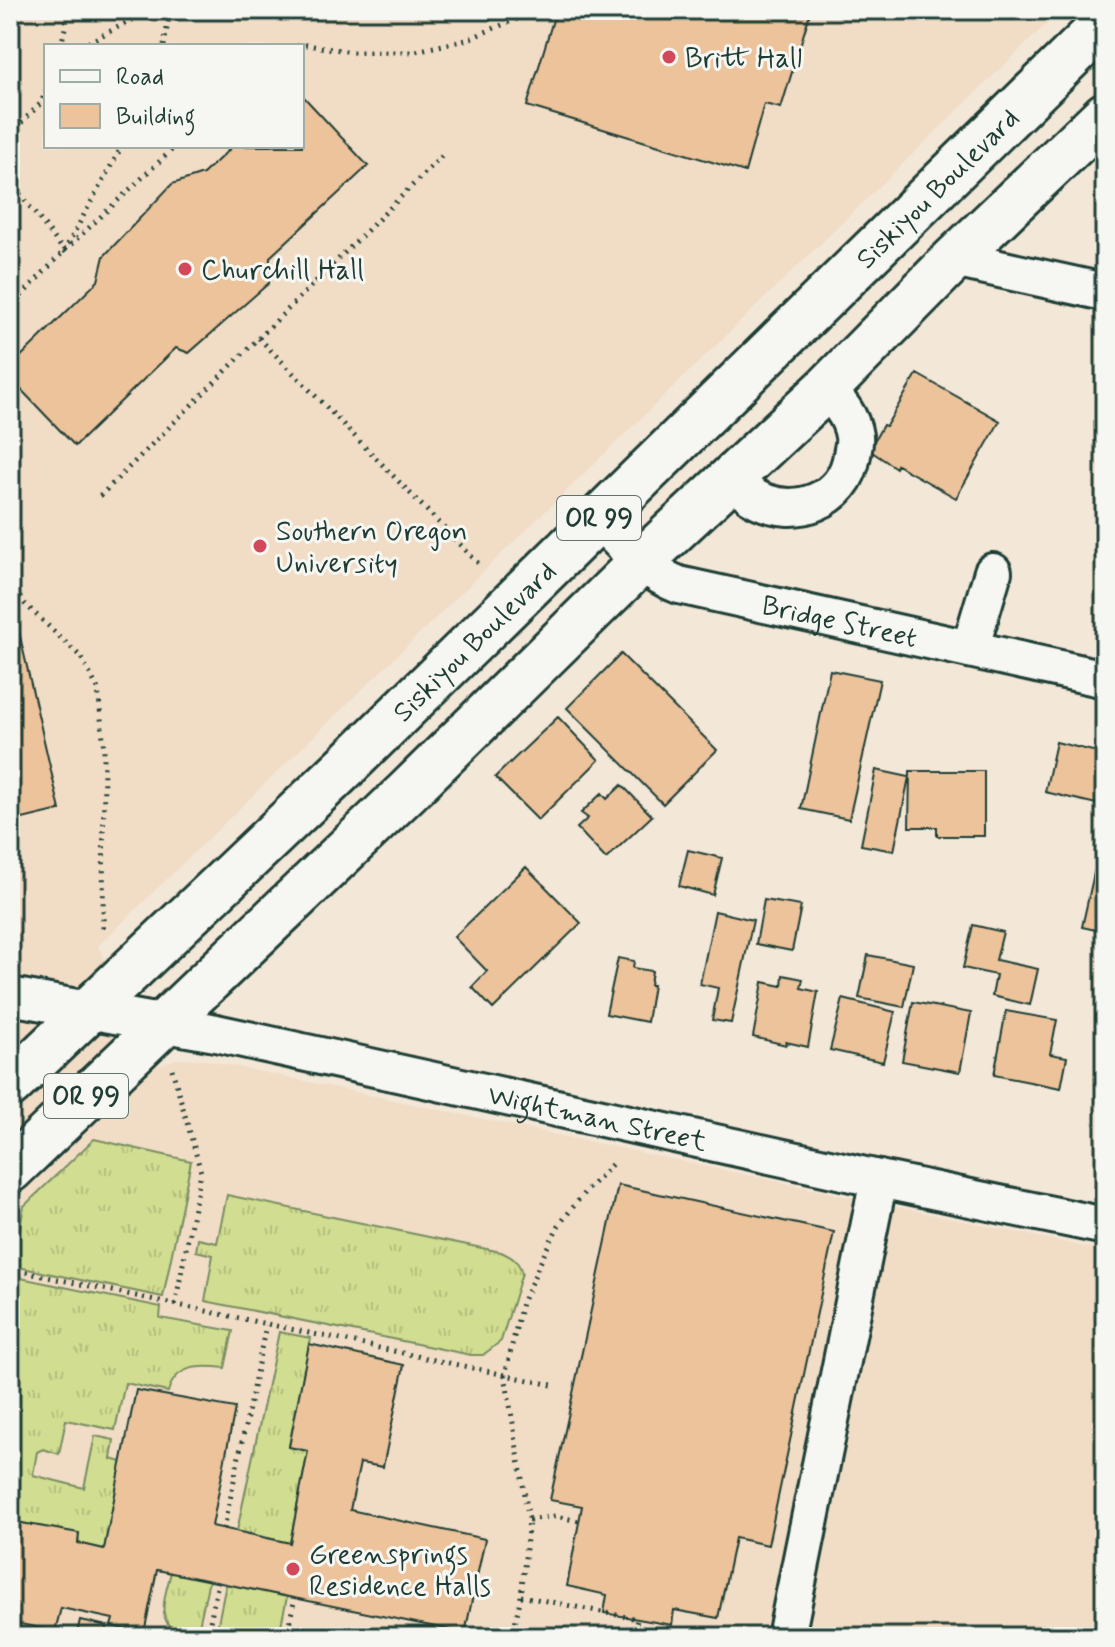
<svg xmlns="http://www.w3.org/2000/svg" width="1115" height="1647" font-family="Mynerve,sans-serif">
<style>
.built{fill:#f1dcc6;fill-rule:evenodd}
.grass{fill:url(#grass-tufts);stroke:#788d62;stroke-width:2}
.building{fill:#ecc39b;stroke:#1f3d34;stroke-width:2}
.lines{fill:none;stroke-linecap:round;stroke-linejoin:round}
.minor-casing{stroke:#1f3d34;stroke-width:42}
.major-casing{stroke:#1f3d34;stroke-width:50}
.path{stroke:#1f3d34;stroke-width:5;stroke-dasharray:2 6;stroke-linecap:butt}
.minor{stroke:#f6f6f2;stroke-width:36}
.major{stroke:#f6f6f2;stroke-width:44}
.poi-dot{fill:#d1495b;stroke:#f6f6f2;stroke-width:3}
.labels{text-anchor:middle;stroke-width:6;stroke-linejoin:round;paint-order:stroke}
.shield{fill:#f6f6f2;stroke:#60746d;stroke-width:2}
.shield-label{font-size:26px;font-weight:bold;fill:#1f3d34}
.poi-label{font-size:28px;fill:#1f3d34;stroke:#f6f6f2;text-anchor:start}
.street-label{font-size:28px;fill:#1f3d34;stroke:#f6f6f2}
</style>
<defs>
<pattern id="grass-tufts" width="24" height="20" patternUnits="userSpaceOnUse" patternTransform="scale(2)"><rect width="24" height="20" fill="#d1dd90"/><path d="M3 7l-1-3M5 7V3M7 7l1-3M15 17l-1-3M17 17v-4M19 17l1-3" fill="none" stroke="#b3bf7d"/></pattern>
</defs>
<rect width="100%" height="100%" fill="#f3e7d8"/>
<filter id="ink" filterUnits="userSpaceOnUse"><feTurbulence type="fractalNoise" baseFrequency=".0125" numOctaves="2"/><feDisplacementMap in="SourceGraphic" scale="16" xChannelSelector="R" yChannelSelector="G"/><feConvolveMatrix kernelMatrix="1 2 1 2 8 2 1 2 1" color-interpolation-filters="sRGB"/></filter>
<g filter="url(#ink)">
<path class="built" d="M 10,10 L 1061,10 L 98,946 L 158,1066 L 176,1059 L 200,1059 L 1105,1251 L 1105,1637 L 10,1637 ZM 46,46 L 302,46 L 302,146 L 46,146 Z"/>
<path class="grass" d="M 94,1139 L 191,1161 L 163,1297 L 13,1266 L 24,1206 Z
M 227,1195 L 501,1252 C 512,1257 519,1261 522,1273 L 501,1341 L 483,1355 L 471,1355 L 205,1301 L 213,1255 L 196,1251 L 198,1239 L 217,1243 Z
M 11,1276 L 161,1307 L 160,1318 L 233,1331 L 225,1368 C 201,1365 176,1364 168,1392 L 125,1383 L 115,1430 L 66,1420 L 59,1454 L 43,1449 L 37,1452 L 33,1475 L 84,1488 L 95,1436 L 114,1440 L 111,1459 L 122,1462 L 104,1549 L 78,1543 L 79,1533 L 10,1521 Z
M 279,1332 L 311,1338 L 289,1446 L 308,1451 L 290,1543 L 237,1531 Z
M 171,1572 L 209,1580 L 197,1635 L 180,1636 C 154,1619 165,1597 171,1572 Z
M 226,1584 L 287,1597 L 279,1635 L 216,1633 Z"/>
<path class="building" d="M 556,10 L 811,10 L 781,108 L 764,104 L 745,172 L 527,106 Z
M 302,95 L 368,166 L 270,257 L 269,283 L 189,353 L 176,348 L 75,446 L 10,378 L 10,367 L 98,281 L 104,256 L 172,184 L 203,174 L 233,146 L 302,146 Z
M 917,374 L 1000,421 L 956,498 L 897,465 L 896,468 L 869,450 L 883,425 L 886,426 Z
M 10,606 L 13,606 L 60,810 L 10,822 Z
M 621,654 L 717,750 L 663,804 L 567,708 Z
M 830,670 L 880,680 L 849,819 L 801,809 Z
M 558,717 L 599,760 L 538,820 L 495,777 Z
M 1056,742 L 1105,754 L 1105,806 L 1045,792 Z
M 876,770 L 909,777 L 894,851 L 861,845 Z
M 910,771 L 984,771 L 984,836 L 937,836 L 937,827 L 909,827 Z
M 622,785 L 652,816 L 606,859 L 577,828 L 588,818 L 581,813 L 602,793 L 607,799 Z
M 1103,833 L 1105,834 L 1105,932 L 1082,927 Z
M 688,850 L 722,858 L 713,895 L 679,886 Z
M 526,867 L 581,923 L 493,1009 L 472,987 L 487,971 L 454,937 Z
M 764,900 L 801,906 L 792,951 L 756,944 Z
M 715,911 L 753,920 L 731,1023 L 712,1020 L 718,988 L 700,984 Z
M 973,925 L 1003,932 L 996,960 L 1038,969 L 1030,1005 L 992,996 L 996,975 L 963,968 Z
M 868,955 L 913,964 L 904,1007 L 859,998 Z
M 618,958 L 634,961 L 633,968 L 652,971 L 650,985 L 653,985 L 647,1022 L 606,1014 Z
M 783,975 L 803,979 L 801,988 L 818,992 L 808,1047 L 786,1042 L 786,1045 L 753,1037 L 763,982 L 782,986 Z
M 843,999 L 895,1012 L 883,1062 L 830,1050 Z
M 913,1002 L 971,1013 L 960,1072 L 902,1061 Z
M 1006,1011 L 1057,1020 L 1050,1054 L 1067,1057 L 1061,1088 L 994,1075 Z
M 618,1185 L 834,1232 L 768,1545 L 735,1538 L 718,1618 L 674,1610 L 672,1625 L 604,1613 L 607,1595 L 567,1586 L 582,1506 L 550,1500 Z
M 309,1344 L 404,1365 L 383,1467 L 360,1463 L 350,1510 L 485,1539 L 465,1633 L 157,1570 L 144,1633 L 111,1626 L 113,1619 L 61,1608 L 55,1631 L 10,1622 L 10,1521 L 79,1533 L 78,1543 L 104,1549 L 136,1390 L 235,1408 L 212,1526 L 290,1543 L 308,1451 L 289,1447 Z
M 80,1620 L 107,1626 L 104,1637 L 76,1637 Z"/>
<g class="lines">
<g class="minor-casing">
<g id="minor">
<path d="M 954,259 L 1104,292"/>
<path d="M 733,476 C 740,484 747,494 755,498 C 794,519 845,502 852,455 C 853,449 855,442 854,436 C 851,416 839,403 826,389"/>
<path id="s1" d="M 598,519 C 623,544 645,572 679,585 L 1105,679"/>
<path d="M 970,649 L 993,572"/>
<path id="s2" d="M 10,996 L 216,1033 L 879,1179 L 1105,1226"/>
<path d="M 786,1637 L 879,1179"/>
</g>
</g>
<g class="major-casing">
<g id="major">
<path id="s3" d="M 10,1085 L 347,765 L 1105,23"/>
<path d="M 10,1170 L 407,792 L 641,562 L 826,389 L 954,259 L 1105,115"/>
</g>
</g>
<path class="path" d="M 61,46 L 69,10
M 81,46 L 138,17 L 158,10
M 164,46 L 170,10
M 297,46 L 306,45 L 353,52 L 411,52 L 466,40 L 519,18 L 520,10
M 10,134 L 41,103 L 46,90
M 10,181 L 64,251 L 122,146
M 10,308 L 64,251 L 176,146
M 259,338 L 481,566
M 100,496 L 444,154
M 10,584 L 25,604 L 81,657 L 98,689 L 104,748 L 103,930
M 172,1069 L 201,1172 L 175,1305
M 10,1254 L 18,1208
M 10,1269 L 552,1385
M 529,1520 L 555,1516 L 579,1521
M 224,1529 L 266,1325
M 521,1596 L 637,1619 L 633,1637
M 207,1637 L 218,1582
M 286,1637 L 295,1598
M 512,1637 L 521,1596 L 529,1520 L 505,1375 L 513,1341 L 522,1303 L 547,1248 L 559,1225 L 584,1193 L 615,1161"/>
<use href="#minor" class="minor"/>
<use href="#major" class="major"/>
</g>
</g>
<g class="poi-dot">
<circle cx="669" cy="57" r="8"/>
<circle cx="185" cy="269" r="8"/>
<circle cx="260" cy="546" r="8"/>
<circle cx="293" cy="1569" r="8"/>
</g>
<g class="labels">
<g class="shield">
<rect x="557" y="496" width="84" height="44" rx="6"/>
<rect x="44" y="1074" width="84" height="44" rx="6"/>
</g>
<g class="shield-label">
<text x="599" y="527">OR 99</text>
<text x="86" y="1105">OR 99</text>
</g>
<g class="poi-label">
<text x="685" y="67">Britt Hall</text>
<text x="201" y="279">Churchill Hall</text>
<text x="276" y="540">Southern Oregon<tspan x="276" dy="32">University</tspan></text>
<text x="309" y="1563">Greensprings<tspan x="309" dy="32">Residence Halls</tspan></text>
</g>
<g class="street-label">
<text dy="10" stroke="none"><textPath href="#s3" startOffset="1290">Siskiyou Boulevard</textPath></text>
<text dy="10" stroke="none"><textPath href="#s1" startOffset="270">Bridge Street</textPath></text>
<text dy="10" stroke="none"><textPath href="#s3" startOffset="642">Siskiyou Boulevard</textPath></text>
<text dy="10" stroke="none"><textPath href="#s2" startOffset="600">Wightman Street</textPath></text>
</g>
</g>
<rect width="1115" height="1647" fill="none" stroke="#f6f6f2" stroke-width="40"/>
<rect x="20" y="20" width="1075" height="1607" fill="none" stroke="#1f3d34" stroke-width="3" filter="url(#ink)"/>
<rect x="44" y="44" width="260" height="104" fill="#f6f6f2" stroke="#a0aca6" stroke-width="2"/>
<rect x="60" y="70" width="40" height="12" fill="#f6f6f2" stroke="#a0aca6" stroke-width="2"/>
<text x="116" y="84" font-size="24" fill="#1f3d34">Road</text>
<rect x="60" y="104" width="40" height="24" fill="#ecc39b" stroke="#a0aca6" stroke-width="2"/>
<text x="116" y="124" font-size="24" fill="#1f3d34">Building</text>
</svg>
